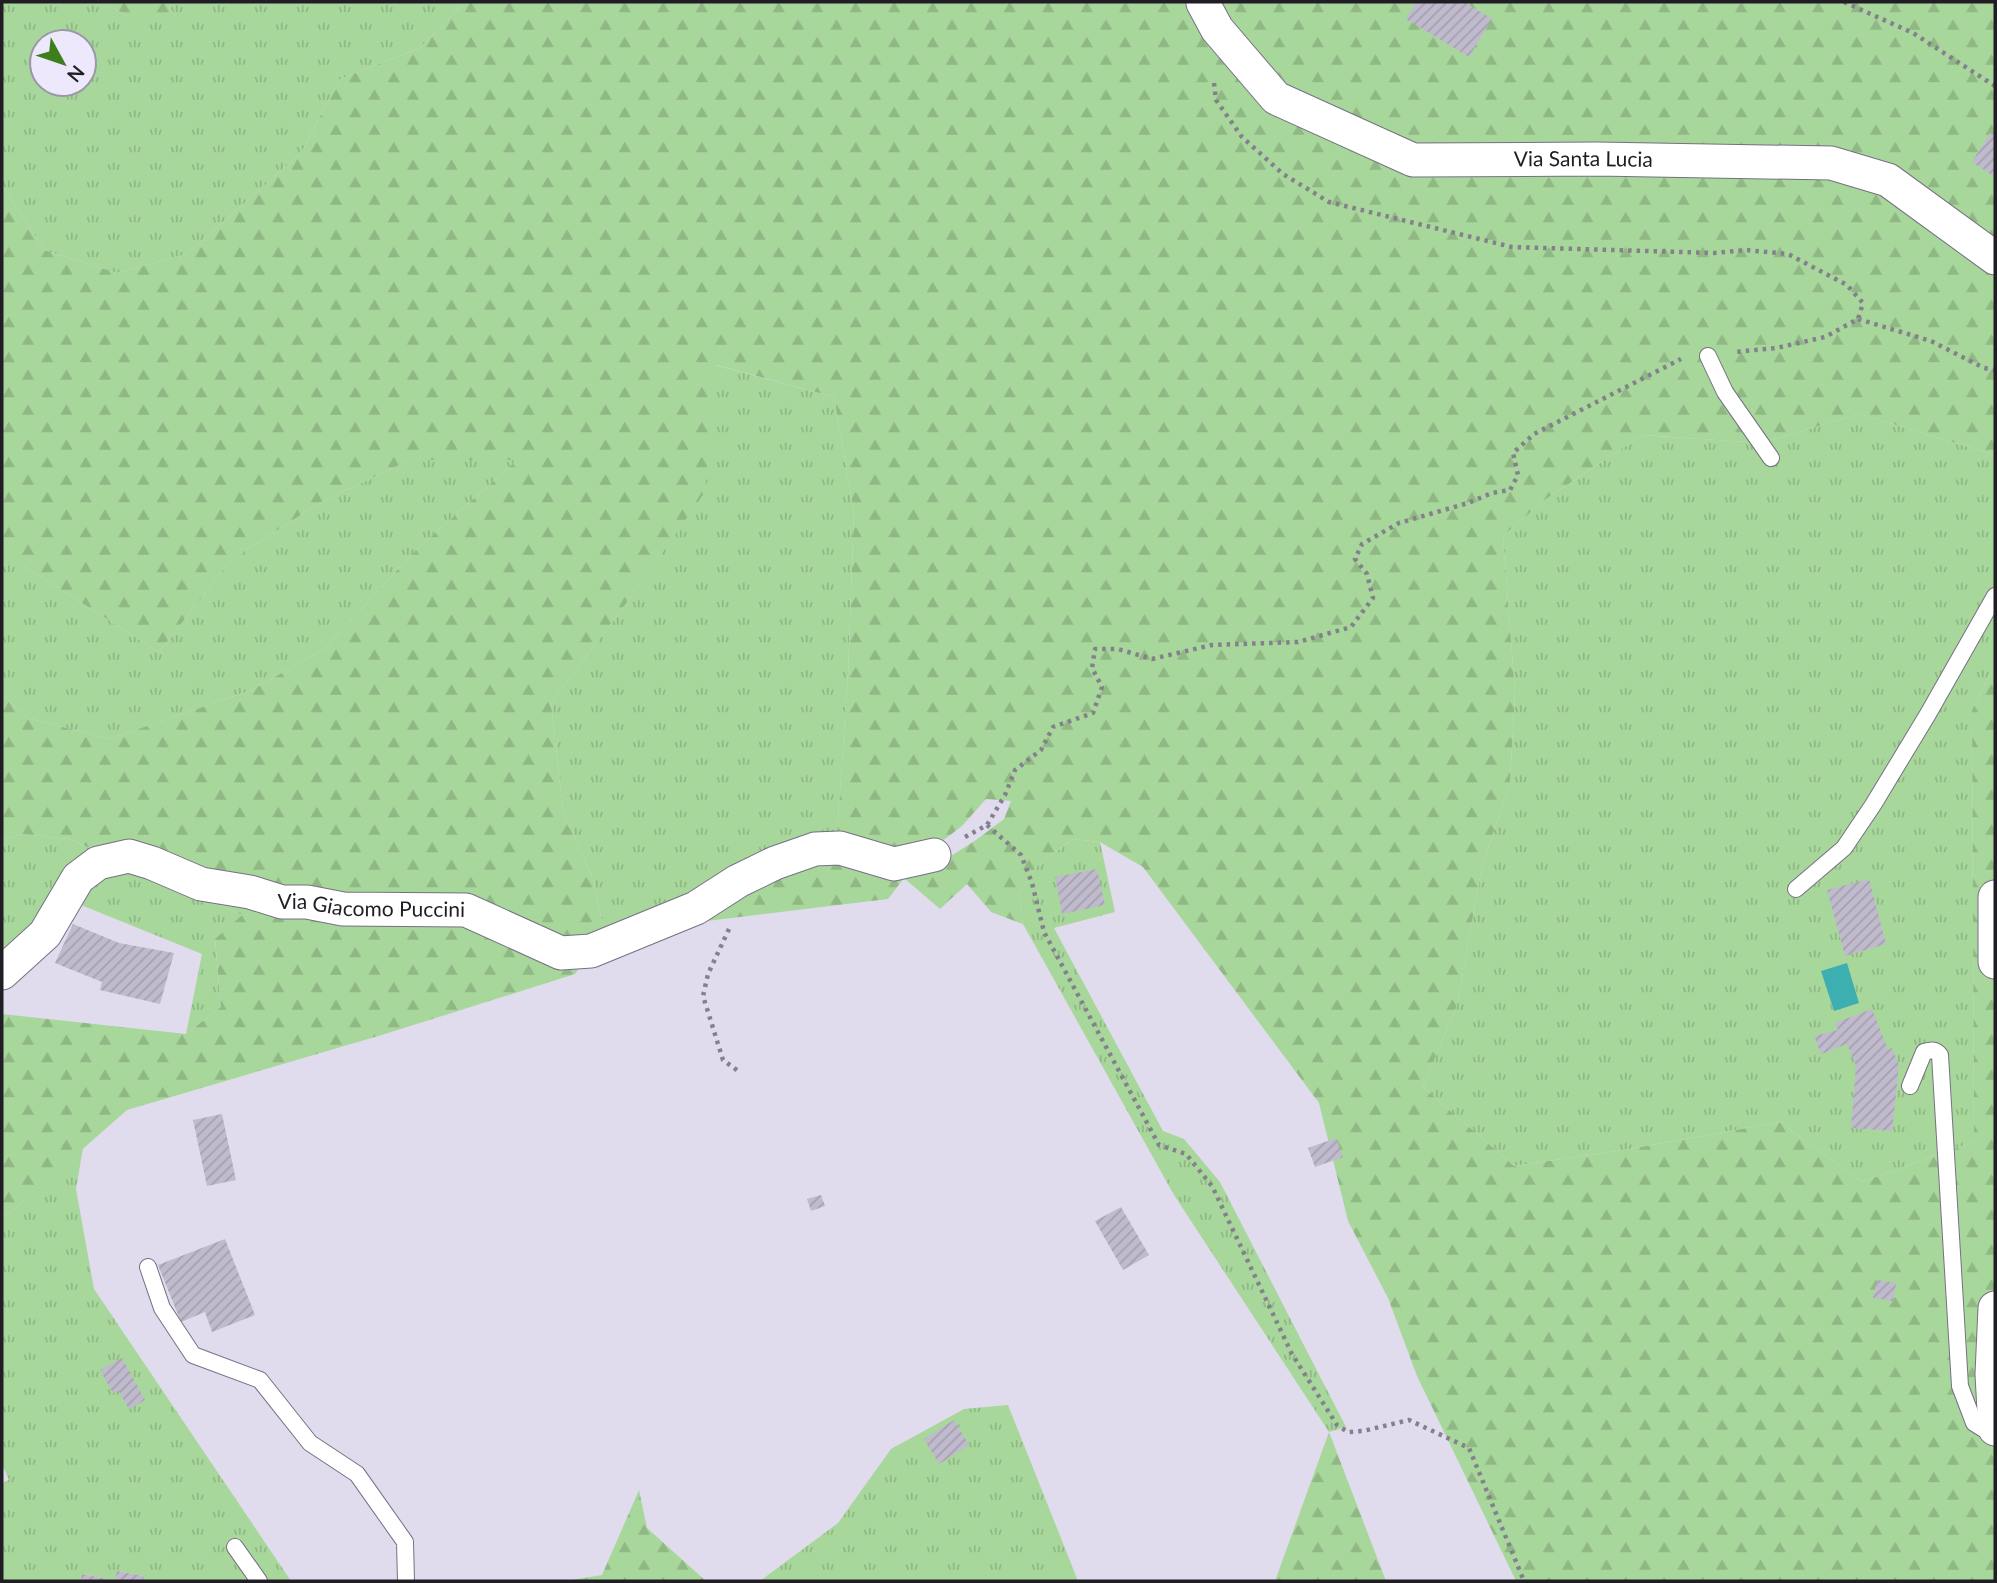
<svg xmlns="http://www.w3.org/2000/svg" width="1997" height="1583" font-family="Lato,sans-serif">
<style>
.grass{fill:url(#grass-tufts);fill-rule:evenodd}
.forest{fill:url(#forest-firs)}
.water{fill:#3eafb1}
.building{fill:url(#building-hatch)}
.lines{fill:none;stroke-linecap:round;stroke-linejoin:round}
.service-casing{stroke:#767082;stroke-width:18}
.minor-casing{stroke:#767082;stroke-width:35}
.path{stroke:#84808d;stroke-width:4.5;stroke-dasharray:3.5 5;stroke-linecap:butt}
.service{stroke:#fff;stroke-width:16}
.minor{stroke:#fff;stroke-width:33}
.labels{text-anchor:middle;stroke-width:6;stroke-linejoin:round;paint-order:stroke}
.street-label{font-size:21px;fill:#201d24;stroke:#eee8fc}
</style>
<defs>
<pattern id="grass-tufts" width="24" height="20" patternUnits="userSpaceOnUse" patternTransform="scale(1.75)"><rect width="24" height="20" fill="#a8d79b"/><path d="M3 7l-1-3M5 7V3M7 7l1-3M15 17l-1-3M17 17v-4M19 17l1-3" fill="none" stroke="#90b885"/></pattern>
<pattern id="forest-firs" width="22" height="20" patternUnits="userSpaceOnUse" patternTransform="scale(1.75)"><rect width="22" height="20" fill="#a8d79b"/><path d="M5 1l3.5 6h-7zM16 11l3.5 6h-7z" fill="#90b885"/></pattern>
<pattern id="building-hatch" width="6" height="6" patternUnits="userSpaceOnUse" patternTransform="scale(1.75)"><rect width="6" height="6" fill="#c0bacd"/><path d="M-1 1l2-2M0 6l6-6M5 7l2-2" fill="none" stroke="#a59fb0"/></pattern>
</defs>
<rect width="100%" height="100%" fill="#e1dbee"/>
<path class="grass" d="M 2,2 L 103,2 L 127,16 L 175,16 L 167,2 L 465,2 L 420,48 L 340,79 L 301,153 L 187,254 L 117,273 L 44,250 L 2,185 ZM 42,42 L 84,42 L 84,84 L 42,84 Z
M 715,365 L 834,397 L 854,512 L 848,674 L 837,835 L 604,931 L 593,879 L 563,811 L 551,703 L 628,601 L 704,492 Z
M 1860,414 L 1995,455 L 1995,664 L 1972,710 L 1974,1142 L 1862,1182 L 1780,1122 L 1624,1150 L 1514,1166 L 1423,1087 L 1457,1005 L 1482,866 L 1510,783 L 1515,693 L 1503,536 L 1546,499 L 1642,435 L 1761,443 Z
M 518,459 L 414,552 L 324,649 L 252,690 L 109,739 L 28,718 L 2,695 L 2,563 L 19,563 L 159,652 L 232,559 L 323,501 L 410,460 Z
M 23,834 L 69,839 L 102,854 L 40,924 L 2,957 L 2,840 Z
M 1073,839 L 1100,842 L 1115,912 L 1054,928 L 1163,1131 L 1184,1139 L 1220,1182 L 1346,1427 L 1329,1432 L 1174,1195 L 1023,924 L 1019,894 L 1038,865 Z
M 121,862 L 242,915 L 215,940 L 221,1007 L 186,1034 L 202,954 L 76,903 L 86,888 Z
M 83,1148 L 76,1189 L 94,1289 L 291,1581 L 143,1581 L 143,1576 L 118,1571 L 115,1581 L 83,1574 L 81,1581 L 2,1581 L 2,1483 L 9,1480 L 2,1464 L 2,1215 L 10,1213 Z
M 1008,1405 L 1078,1581 L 760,1581 L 838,1523 L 891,1449 L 964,1409 Z"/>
<path class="forest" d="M 103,2 L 167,2 L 175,16 L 170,20 L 127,16 Z
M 465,2 L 1995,2 L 1995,455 L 1860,414 L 1761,443 L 1642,435 L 1546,499 L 1503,536 L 1515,693 L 1510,783 L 1482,866 L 1457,1005 L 1423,1087 L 1514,1166 L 1624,1150 L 1780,1122 L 1862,1182 L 1974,1142 L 1972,710 L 1995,664 L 1995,1581 L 1516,1581 L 1417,1376 L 1388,1298 L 1348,1221 L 1319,1103 L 1143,867 L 1100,842 L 1073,839 L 1038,865 L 1019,894 L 1023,924 L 991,912 L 967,884 L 940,909 L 904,878 L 888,899 L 699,922 L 804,863 L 932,868 L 976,840 L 1004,819 L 1011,801 L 986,799 L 962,826 L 941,842 L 909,849 L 880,847 L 837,835 L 848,674 L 854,512 L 834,397 L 716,365 L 705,492 L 628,601 L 551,703 L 563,811 L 593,879 L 604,931 L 575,974 L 385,1034 L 127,1110 L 10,1213 L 2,1215 L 2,1014 L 186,1034 L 221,1007 L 215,939 L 242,915 L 69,839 L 23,834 L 2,840 L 2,695 L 28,718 L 109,739 L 252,690 L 324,649 L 414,552 L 517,460 L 410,460 L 323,501 L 232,559 L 159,652 L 19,563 L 2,563 L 2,185 L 44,250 L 117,273 L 187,254 L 301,153 L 340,79 L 420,48 Z
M 1329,1432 L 1386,1581 L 1275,1581 Z
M 639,1490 L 647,1528 L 706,1581 L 565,1581 L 602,1575 Z"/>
<path class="water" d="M 1847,963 L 1859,1003 L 1834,1011 L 1821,971 Z"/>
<path class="building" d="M 1416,2 L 1464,2 L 1492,19 L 1469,57 L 1406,19 Z
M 1990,133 L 1995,137 L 1995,177 L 1972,162 Z
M 1097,869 L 1105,905 L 1062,914 L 1055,877 Z
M 1869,879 L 1886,944 L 1845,956 L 1827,890 Z
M 73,924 L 119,943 L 174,953 L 160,1004 L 100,990 L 102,982 L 55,963 Z
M 1872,1009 L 1888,1050 L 1892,1048 L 1899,1066 L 1892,1131 L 1851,1128 L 1856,1066 L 1847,1044 L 1821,1054 L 1814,1036 L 1838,1030 L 1835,1023 Z
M 222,1114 L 236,1180 L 207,1186 L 193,1120 Z
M 1336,1138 L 1343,1157 L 1315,1167 L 1308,1148 Z
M 821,1195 L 825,1206 L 811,1211 L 807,1199 Z
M 1121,1207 L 1149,1255 L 1123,1270 L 1095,1221 Z
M 225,1239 L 255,1315 L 212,1332 L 205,1312 L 181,1322 L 158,1265 Z
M 1877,1280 L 1896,1283 L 1893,1301 L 1873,1298 Z
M 122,1358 L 145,1400 L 129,1409 L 118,1390 L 113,1393 L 100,1370 Z
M 954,1420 L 969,1445 L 939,1464 L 924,1439 Z
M 117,1571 L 144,1576 L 143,1581 L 115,1581 Z
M 82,1574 L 112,1580 L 112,1581 L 81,1581 Z"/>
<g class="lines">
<g class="service-casing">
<path id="service" d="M 1708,356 L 1725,392 L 1771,458
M 1796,889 L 1844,848 L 1873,805 L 1928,714 L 1995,596
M 1910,1086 L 1924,1052 C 1931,1050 1935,1049 1940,1055 L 1960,1386 L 1974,1423 L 1995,1436
M 148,1267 L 162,1308 L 193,1355 L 260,1380 L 310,1443 L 357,1474 L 405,1542 L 406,1581
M 235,1547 L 259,1581"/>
</g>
<g class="minor-casing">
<g id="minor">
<path id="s1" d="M 1203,3 L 1217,29 L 1276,98 L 1413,160 L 1597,159 L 1831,163 L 1888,180 L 1995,258"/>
<path d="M 1995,897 L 1995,962"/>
<path id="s2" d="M 2,973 L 45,934 L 78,878 L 98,863 L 129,856 L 152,863 L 201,884 L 250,892 L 282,902 L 307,902 L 343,909 L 466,910 L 561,953 L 591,951 L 696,908 L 738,881 L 775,863 L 815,849 L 840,848 L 894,864 L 934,855"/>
<path d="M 1995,1308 L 1992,1374 L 1995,1429"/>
</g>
</g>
<path class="path" d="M 1844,2 L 1913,33 L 1995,86
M 1214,83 L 1216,100 L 1242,137 L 1283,174 L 1329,202 L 1512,247 L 1714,253 L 1746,250 L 1788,254 L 1847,285 L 1863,303 L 1858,319 L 1825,337 L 1776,348 L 1735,352
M 1858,319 L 1931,341 L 1984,368 L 1995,370
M 987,825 L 1021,855 L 1032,883 L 1044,932 L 1159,1145 L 1186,1154 L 1212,1186 L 1292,1354 L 1337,1425 L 1348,1432 L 1363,1431 L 1409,1420 L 1469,1448 L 1524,1581
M 965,837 L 987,825 L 1005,795 L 1015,770 L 1041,750 L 1053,727 L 1093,713 L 1102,687 L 1092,668 L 1095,649 L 1118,649 L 1152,659 L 1212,645 L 1298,642 L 1351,627 L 1373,598 L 1367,574 L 1355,559 L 1362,544 L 1399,523 L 1468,503 L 1492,493 L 1510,490 L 1518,475 L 1513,453 L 1534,434 L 1681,359
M 729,929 L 708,974 L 703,996 L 723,1060 L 741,1073"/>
<use href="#service" class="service"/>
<use href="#minor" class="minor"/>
</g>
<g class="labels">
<g class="street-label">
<text dy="7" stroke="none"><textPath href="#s1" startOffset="441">Via Santa Lucia</textPath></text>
<text dy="7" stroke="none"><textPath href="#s2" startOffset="430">Via Giacomo Puccini</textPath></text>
</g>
</g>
<rect width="1997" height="1583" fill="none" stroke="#201d24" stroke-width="7"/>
<g transform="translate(63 63) rotate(130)"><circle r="33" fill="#eee8fc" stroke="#9c97a6" stroke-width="2"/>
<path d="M0-5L12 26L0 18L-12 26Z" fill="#3d7e1d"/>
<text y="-10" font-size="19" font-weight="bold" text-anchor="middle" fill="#201d24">N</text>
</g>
</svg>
